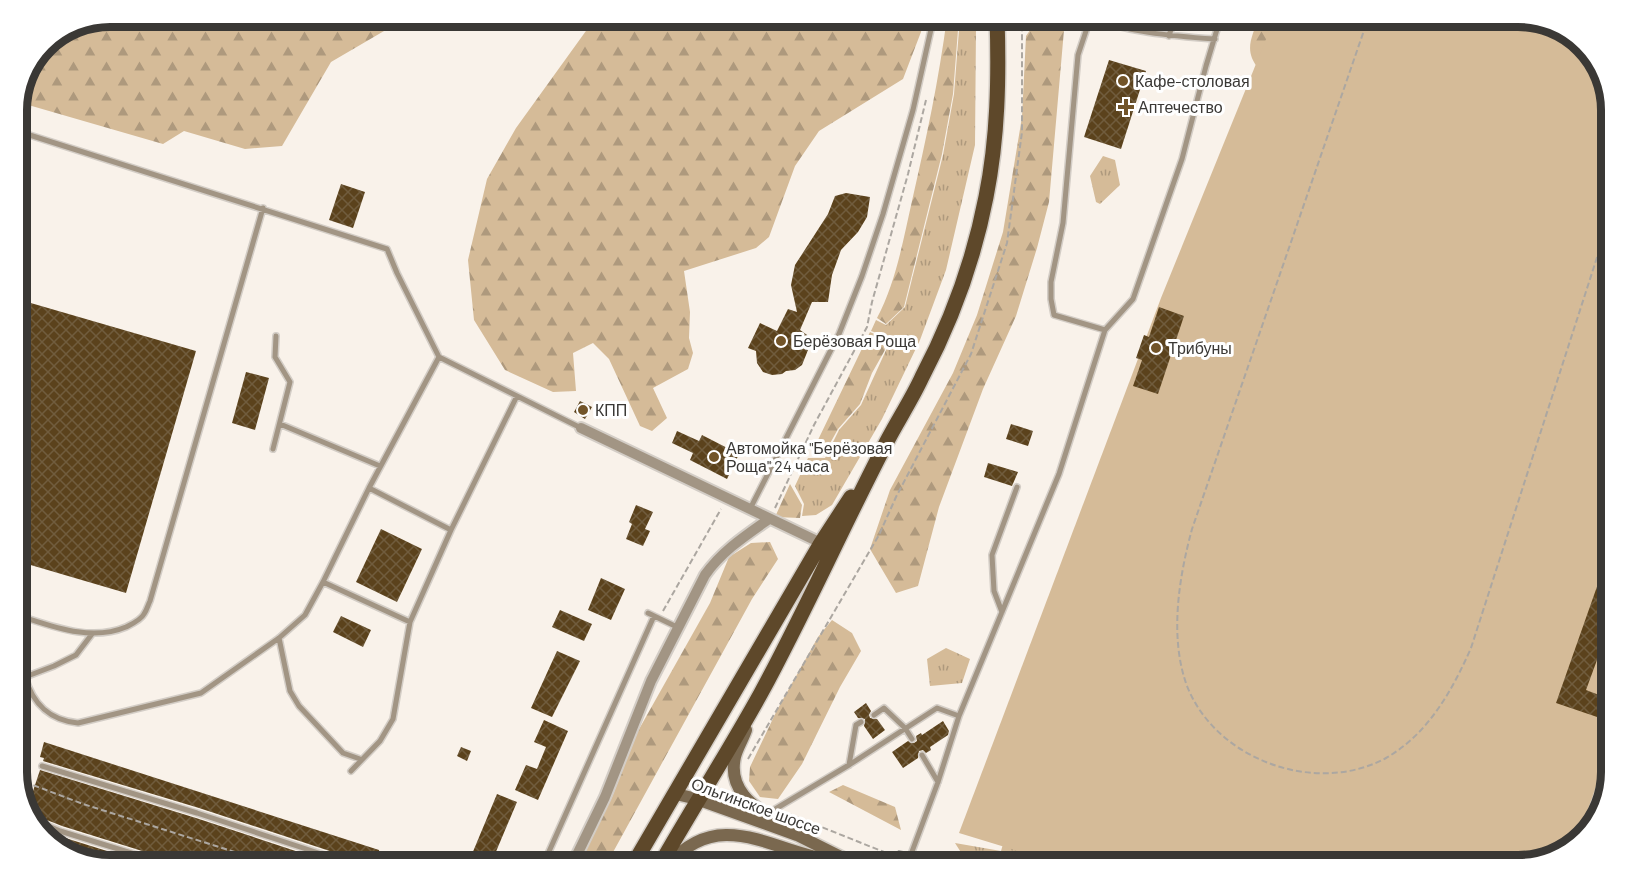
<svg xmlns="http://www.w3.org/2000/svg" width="1628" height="882" font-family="Barlow,sans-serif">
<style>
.grass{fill:url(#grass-tufts)}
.forest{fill:url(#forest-firs)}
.pitch{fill:#d5bb98}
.building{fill:url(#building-cross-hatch)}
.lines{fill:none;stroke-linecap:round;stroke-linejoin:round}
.lane-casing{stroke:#d3cdc6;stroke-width:8}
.street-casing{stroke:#d3cdc6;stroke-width:14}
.secondary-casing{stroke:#d3cdc6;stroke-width:15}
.primary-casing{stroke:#d3cdc6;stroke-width:18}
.path{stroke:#aca7a1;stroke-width:2;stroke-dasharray:6 3;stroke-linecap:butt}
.lane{stroke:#a29584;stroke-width:5}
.street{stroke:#a29584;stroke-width:10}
.secondary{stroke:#7a684f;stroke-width:12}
.primary{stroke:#5e482a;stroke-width:15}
.poi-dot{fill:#725428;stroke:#fff;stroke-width:2}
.labels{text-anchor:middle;stroke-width:6;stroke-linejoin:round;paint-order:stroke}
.poi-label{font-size:16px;fill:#3a3835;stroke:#fff;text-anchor:start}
.street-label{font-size:16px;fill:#3a3835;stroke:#fff}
.rim{fill:none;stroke:#3a3835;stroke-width:8}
</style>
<defs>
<pattern id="grass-tufts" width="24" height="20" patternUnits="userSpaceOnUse" patternTransform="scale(1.5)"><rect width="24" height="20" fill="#d5bb98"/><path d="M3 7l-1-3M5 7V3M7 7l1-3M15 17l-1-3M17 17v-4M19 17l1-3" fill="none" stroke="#ae997d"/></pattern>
<pattern id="forest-firs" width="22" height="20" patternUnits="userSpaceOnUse" patternTransform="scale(1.5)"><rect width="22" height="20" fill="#d5bb98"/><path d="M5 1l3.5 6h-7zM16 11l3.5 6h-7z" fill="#ae997d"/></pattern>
<pattern id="building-cross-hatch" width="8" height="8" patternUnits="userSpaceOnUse" patternTransform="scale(1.5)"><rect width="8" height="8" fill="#5b421c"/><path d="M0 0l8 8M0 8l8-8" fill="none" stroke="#705c3d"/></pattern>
</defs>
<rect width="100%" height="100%" fill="#f9f2ea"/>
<path class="grass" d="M 960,17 L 975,17 L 976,27 L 975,145 L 946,270 L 920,340 L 882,419 L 832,505 L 816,515 L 802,516 L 804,504 L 795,486 L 808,458 L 825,458 L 839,430 L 861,405 L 887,348 L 882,335 L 871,331 L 876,320 L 886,325 L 905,307 L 943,155 L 954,94 Z
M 1103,156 L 1115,160 L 1120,185 L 1100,204 L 1096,202 L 1090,176 Z
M 946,648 L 970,659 L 962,683 L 930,686 L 927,659 Z
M 1012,813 L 1124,865 L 969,865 L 955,843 L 1001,851 Z"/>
<path class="forest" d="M 110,16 L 408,16 L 408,17 L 331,62 L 282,146 L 245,149 L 184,131 L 163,144 L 18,102 L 44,44 Z
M 596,17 L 741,17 L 746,25 L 768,17 L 924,17 L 921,32 L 903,79 L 819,131 L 795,166 L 769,237 L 756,248 L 684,271 L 690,312 L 689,338 L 693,353 L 688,369 L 653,388 L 667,418 L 652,431 L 640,426 L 609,359 L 593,343 L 573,353 L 576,391 L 553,392 L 505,370 L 474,320 L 468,260 L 487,179 L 516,128 Z
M 947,17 L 959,17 L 953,94 L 942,154 L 904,307 L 886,324 L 877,318 C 896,282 903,241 912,201 C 926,140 939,79 947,17 Z
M 1259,17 L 1312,17 L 1259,69 C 1243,51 1252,37 1259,17 Z
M 1037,20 L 1054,21 L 1064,30 L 1049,202 L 1037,248 L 1016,316 L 983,389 L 939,507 L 918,586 L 896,593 L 870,549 L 890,490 L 953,373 L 977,315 L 1003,232 L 1022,117 L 1026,36 Z
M 870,332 L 881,337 L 885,350 L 872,373 L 860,404 L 838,429 L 823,456 L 813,456 L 817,442 Z
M 790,484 L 802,505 L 800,518 L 775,517 Z
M 770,542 L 778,559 L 752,599 L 606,865 L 578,865 L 612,797 L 638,731 L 710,603 L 729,557 L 751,543 Z
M 832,620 L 852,633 L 861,651 L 840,687 L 802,764 L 778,799 L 760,797 L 749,781 L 750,767 L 777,710 L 818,637 Z
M 843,785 L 895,807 L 901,830 L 829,792 Z"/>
<path class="pitch" d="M 1518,16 L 1565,29 L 1599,63 L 1611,104 L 1611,773 L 1599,819 L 1565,853 L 1519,865 L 1064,865 L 959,833 L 1161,298 L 1275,17 Z"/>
<path class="building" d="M 1109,60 L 1146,71 L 1121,149 L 1084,137 Z
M 341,184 L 365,192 L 353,228 L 329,220 Z
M 846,193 L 870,197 L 867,217 L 858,232 L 841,250 L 832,275 L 828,302 L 812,302 L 800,330 L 810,337 L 810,345 L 802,365 L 795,370 L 786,371 L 782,374 L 772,375 L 763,372 L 757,363 L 756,351 L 748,348 L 760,323 L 777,331 L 788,309 L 797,312 L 791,285 L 795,265 L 828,214 L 835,196 Z
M 17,299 L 196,351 L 126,593 L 17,561 Z
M 1159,307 L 1184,316 L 1158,394 L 1133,386 L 1142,360 L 1136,358 L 1144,335 L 1149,337 Z
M 246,372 L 269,378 L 255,430 L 232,423 Z
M 580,401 L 592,407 L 585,419 L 574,412 Z
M 1011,424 L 1033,431 L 1028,446 L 1006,439 Z
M 677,431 L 699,441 L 702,435 L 739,454 L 727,479 L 690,460 L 693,453 L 672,443 Z
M 988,463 L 1018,472 L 1012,486 L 984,477 Z
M 636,505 L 653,512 L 645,529 L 650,531 L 643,546 L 626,539 L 632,524 L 629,522 Z
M 381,529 L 422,549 L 397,602 L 356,582 Z
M 601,578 L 625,589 L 611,620 L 588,610 Z
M 1600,578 L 1611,582 L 1611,622 L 1605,641 L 1611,643 L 1611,665 L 1597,660 L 1586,690 L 1607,698 L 1600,718 L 1556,703 Z
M 560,610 L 592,624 L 584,641 L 552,627 Z
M 341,616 L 371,630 L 363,647 L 333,632 Z
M 17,631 L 29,634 L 20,668 L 17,667 Z
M 557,651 L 580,661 L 552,717 L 531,708 Z
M 866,703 L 871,711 L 869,715 L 870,718 L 877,719 L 885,730 L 873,739 L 864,726 L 865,719 L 858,718 L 854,712 Z
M 544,720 L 568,731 L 538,800 L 515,790 L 526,765 L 537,769 L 546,747 L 534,742 Z
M 943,721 L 949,731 L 948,735 L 930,747 L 931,750 L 926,753 L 923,750 L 919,751 L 918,758 L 903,768 L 892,752 L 908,741 L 914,743 L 917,741 L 916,736 L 921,733 L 922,735 Z
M 44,742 L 379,850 L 381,866 L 360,866 L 357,860 L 199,808 L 43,761 L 44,758 L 40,757 Z
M 461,747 L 471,751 L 467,761 L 457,756 Z
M 40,770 L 196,818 L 341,866 L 175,866 L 171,860 L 62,826 L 29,813 L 20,786 L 33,791 Z
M 497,794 L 517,802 L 503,835 L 490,866 L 467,866 Z
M 33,825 L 59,836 L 155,866 L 110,866 L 63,853 Z"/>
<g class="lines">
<g class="lane-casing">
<path id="lane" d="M 1084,16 C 1126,32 1170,36 1215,39
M 1090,19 L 1078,55 L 1063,223 L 1051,282 L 1051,299 L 1054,315 L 1105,330
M 1169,36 L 1175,16
M 17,131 L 387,249 L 397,273 L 439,357 L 581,428
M 280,424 L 380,466
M 273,449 L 290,382 L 275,357 L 276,336
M 369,488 L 451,530
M 750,509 L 839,334 L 862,276 L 883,214 L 913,110 L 934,16
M 323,582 L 410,622 L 451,530 L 517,396
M 1002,612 L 994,591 L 992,555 L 1017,487
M 648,613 L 677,627
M 17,615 C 52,626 90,642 126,627 C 132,624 141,620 144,614 C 147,610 148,605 150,601 L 263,208
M 279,638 L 290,691 L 299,706 L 343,753 L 360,759
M 17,674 L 25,677 L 54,666 L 76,655 L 92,634
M 25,677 C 33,704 49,720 78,723 L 201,693 L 279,638 L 305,615 L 323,582 L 369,488 L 439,357
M 874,715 L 884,708 L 905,728 L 912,739
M 922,755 L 938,782
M 849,765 L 856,725 L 861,722
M 42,766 L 197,813 L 355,865
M 351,771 L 380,741 L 393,719 L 410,622
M 767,814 L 849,765 L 937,708 L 959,716
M 30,818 L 60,831 L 170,865
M 1583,835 L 1611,756
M 543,865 L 654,616
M 907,865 L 938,782 L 959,716 L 1059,474 L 1105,330 L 1133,299 L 1182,159 L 1206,66 L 1221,16"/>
</g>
<g class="street-casing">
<path id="street" d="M 581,428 L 821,543
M 572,865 L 605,797 L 651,681 L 705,575 C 722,551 745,536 769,519"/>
</g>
<g class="secondary-casing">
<path id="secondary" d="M 746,730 C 743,739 737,748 735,757 C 727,793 758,809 783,826
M 676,794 L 697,799 L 797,835 L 857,865
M 668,865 C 706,821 744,834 791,850 C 809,856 827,860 845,865"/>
</g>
<g class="primary-casing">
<path id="primary" d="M 633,865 L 821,543 L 851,497
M 660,865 C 693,807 729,751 761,693 C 805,612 842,528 884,447 C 896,423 911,401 922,377 C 951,322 974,259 986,197 C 998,137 999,78 997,16"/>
</g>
<path class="path" d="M 1369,16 L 1192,529 C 1179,577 1169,637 1187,686 C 1216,760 1316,796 1386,758 C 1428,734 1452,691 1471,648 L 1611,214
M 775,508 L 814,425 L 867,327 L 872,302 L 908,174 L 926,100
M 663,611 L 721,509
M 748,759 L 879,535 L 896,497 L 971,354 L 1007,243 L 1022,132 L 1022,22 L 1024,16
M 25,782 L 83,804 L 276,865
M 789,814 L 889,854 L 899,851 L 903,852
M 920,859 L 935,865"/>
<use href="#lane" class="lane"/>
<use href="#street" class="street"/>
<use href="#secondary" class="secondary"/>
<use href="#primary" class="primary"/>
</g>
<g class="poi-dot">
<circle cx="1123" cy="81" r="6"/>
<path d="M1123 98h6v6h6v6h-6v6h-6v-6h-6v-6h6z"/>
<circle cx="781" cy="341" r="6"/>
<circle cx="1156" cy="348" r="6"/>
<circle cx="583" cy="410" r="6"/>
<circle cx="714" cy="457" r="6"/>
</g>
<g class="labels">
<g class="poi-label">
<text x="1135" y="87">Кафе-столовая</text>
<text x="1138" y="113">Аптечество</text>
<text x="793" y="347">Берёзовая Роща</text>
<text x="1168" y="354">Трибуны</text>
<text x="595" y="416">КПП</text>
<text x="726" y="454">Автомойка "Берёзовая<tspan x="726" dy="18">Роща" 24 часа</tspan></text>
</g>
<g class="street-label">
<text transform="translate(756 806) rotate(20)" y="6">Ольгинское шоссе</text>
</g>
</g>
<path d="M0 0H1628V882H0ZM110 27H1518A83 83 0 0 1 1601 110V772A83 83 0 0 1 1518 855H110A83 83 0 0 1 27 772V110A83 83 0 0 1 110 27Z" fill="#fff" fill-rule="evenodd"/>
<path class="rim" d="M110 27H1518A83 83 0 0 1 1601 110V772A83 83 0 0 1 1518 855H110A83 83 0 0 1 27 772V110A83 83 0 0 1 110 27Z"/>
</svg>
